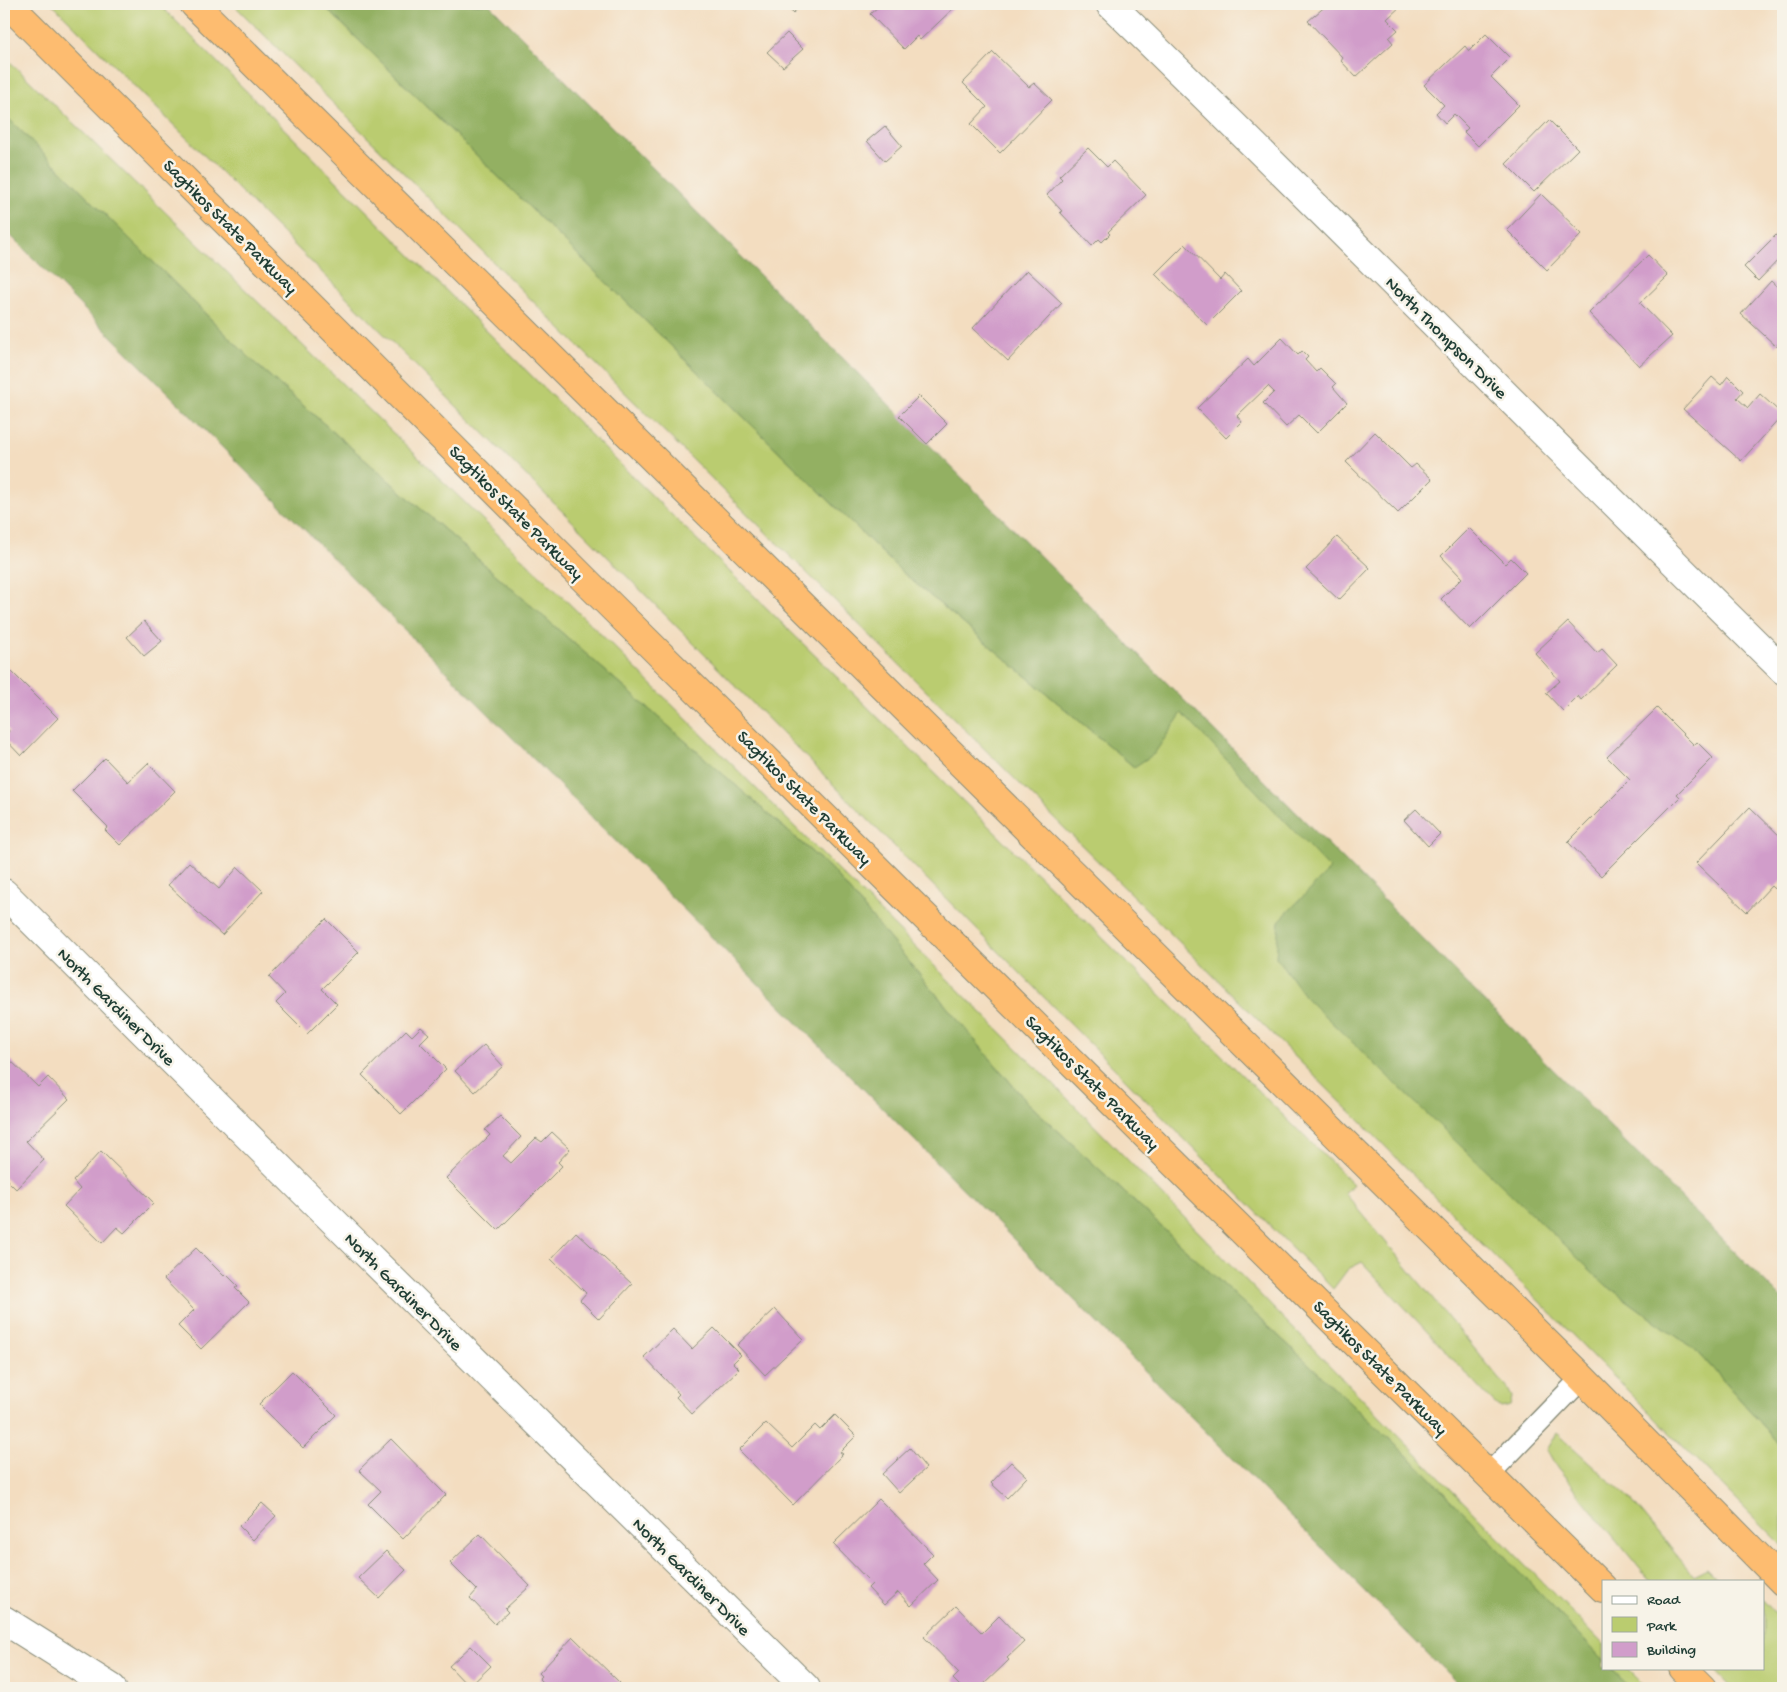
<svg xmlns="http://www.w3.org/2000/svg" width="1787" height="1692" font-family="'Gochi Hand',sans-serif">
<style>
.green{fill:#bacc6f;stroke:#6c8452}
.forest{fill:#93b062;stroke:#59764b}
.building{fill:#d19dca}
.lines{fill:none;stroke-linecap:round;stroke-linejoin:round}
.lane-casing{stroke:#898d7a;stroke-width:24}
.street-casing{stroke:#898d7a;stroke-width:30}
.highway-casing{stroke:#898d7a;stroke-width:30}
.lane{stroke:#fff;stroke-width:21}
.street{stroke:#fff;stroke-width:28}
.highway{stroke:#fdbc70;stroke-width:28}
.labels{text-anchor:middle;stroke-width:5;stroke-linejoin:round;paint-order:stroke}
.street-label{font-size:18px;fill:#1f3d34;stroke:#f7f3e8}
</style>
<rect width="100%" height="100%" fill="#f7f3e8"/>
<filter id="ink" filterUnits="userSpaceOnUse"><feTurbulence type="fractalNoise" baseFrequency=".02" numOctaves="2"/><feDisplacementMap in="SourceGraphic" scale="10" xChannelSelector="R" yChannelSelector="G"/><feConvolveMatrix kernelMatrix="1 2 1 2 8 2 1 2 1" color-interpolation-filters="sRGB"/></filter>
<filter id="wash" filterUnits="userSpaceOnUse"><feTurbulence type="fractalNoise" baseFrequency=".0096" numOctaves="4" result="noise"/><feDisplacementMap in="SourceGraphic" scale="20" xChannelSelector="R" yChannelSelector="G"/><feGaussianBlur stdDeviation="1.12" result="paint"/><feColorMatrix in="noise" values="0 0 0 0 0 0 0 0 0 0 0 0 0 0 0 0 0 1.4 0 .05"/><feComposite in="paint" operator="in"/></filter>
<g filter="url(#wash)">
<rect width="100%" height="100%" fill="#f3ddc0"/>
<path class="green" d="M 52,4 L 159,4 L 620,464 L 1353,1184 L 1345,1193 L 1508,1389 L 1512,1397 L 1510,1406 L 1500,1408 L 1491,1400 L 1362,1262 L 1348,1269 L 1333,1289 L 589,538 Z
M 233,4 L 322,4 L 902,572 L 1134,767 L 1182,713 L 1186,702 L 1339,856 L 1606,1285 L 1698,1352 L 1783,1448 L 1783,1547 L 1364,1125 Z
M 4,56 L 615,648 L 1066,1097 L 1603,1644 L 1603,1661 L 1426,1473 L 1026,1101 L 831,869 L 257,365 L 4,114 Z
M 1557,1433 L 1632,1501 L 1693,1575 L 1707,1568 L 1720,1581 L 1650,1581 L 1557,1468 L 1547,1450 Z
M 1763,1599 L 1783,1621 L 1783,1688 L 1732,1688 L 1713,1668 L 1763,1668 Z
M 1610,1668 L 1627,1668 L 1647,1688 L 1629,1688 Z"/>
<path class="forest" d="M 322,4 L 489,4 L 1783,1300 L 1783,1448 L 1698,1352 L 1606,1285 L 1305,997 L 1276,957 L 1279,921 L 1330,869 L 1182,713 L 1154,754 L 1134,767 L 902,572 Z
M 4,114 L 257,365 L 831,869 L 1026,1101 L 1426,1473 L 1603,1660 L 1603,1668 L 1611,1668 L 1630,1688 L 1462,1688 L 4,229 Z"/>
<g id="blocks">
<path class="building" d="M 783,4 L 803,4 L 793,13 Z
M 881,4 L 956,4 L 957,5 L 920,40 L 917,36 L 904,49 L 870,14 Z
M 1328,4 L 1403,4 L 1387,19 L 1398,30 L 1389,38 L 1393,43 L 1356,77 L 1341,61 L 1343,58 L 1308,21 Z
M 787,33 L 803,49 L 783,67 L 767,52 Z
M 1486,34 L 1510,58 L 1491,77 L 1519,105 L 1478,146 L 1464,132 L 1468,128 L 1454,114 L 1445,123 L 1436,113 L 1444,105 L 1424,85 L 1465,46 L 1469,51 Z
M 993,52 L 1029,87 L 1034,83 L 1052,100 L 1000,153 L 971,124 L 987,107 L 963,83 Z
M 1549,120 L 1578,149 L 1534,192 L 1506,164 Z
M 885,126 L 902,146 L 885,161 L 867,141 Z
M 1088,148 L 1107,167 L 1113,161 L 1146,195 L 1108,232 L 1110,234 L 1102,242 L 1099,239 L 1092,246 L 1060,212 L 1062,211 L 1047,195 L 1062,179 L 1059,176 Z
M 1541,194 L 1582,234 L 1547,270 L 1507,230 Z
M 1778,233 L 1783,239 L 1783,255 L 1758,281 L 1744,267 Z
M 1185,244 L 1220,280 L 1225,274 L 1241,291 L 1207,325 L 1155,274 Z
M 1648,255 L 1668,276 L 1640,303 L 1672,336 L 1639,366 L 1589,313 Z
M 1027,270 L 1062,303 L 1008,361 L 973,328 Z
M 1771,281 L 1783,292 L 1783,338 L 1776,346 L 1741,314 Z
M 1282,338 L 1298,355 L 1302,351 L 1308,357 L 1305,360 L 1316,372 L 1320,368 L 1336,384 L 1333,387 L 1347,403 L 1317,433 L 1299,415 L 1286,427 L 1263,403 L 1274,392 L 1268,386 L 1237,416 L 1242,422 L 1226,438 L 1197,408 L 1248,359 L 1254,366 Z
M 1728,376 L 1743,391 L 1737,398 L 1748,408 L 1760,394 L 1783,415 L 1741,461 L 1683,409 L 1712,377 L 1721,385 Z
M 919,396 L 947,424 L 927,444 L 899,416 Z
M 1375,432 L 1411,468 L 1416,464 L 1432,479 L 1398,513 L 1346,462 Z
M 1469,528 L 1505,564 L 1511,558 L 1526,573 L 1470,629 L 1441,599 L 1462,578 L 1441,556 Z
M 1337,537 L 1370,568 L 1339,600 L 1306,569 Z
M 144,621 L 162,641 L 144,656 L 127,637 Z
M 1568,622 L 1597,653 L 1602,649 L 1617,665 L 1581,700 L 1578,696 L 1563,711 L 1546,693 L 1560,681 L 1535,653 Z
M 7,667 L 58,718 L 21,756 L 4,738 L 9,731 L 4,725 L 4,669 Z
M 1657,708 L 1694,745 L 1697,742 L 1713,758 L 1677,794 L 1680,797 L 1601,876 L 1568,842 L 1630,780 L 1607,757 Z
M 105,758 L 128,782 L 148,763 L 175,791 L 120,845 L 105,830 L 108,827 L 72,791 Z
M 1750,807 L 1783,839 L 1783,879 L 1774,889 L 1771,886 L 1747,912 L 1696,863 Z
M 1416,809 L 1440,834 L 1428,846 L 1404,820 Z
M 189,862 L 219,889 L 238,867 L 263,891 L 222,935 L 168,885 Z
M 326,919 L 359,952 L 322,989 L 337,1004 L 307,1034 L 276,1003 L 285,994 L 269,977 Z
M 421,1027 L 429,1034 L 420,1043 L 446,1069 L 401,1114 L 362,1075 L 406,1030 L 412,1036 Z
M 484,1045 L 503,1066 L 475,1092 L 455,1071 Z
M 6,1056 L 38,1087 L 48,1077 L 69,1099 L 26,1141 L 44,1160 L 16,1189 L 4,1177 L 4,1058 Z
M 500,1116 L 521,1137 L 503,1156 L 511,1163 L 536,1138 L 542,1142 L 552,1132 L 570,1149 L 558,1162 L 562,1166 L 498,1230 L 446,1178 L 490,1135 L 485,1130 Z
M 101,1151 L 154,1203 L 124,1233 L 117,1227 L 102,1243 L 64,1206 L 80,1189 L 73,1181 Z
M 576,1232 L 632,1284 L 599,1319 L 580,1300 L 586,1293 L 551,1259 Z
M 196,1248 L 224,1276 L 226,1274 L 238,1286 L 235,1288 L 249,1302 L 201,1349 L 178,1326 L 194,1310 L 164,1279 Z
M 775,1309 L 803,1339 L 765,1375 L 737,1345 Z
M 714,1328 L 741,1355 L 733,1363 L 739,1369 L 692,1414 L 676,1397 L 679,1394 L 644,1357 L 673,1329 L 692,1349 Z
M 292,1371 L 336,1415 L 303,1448 L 259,1404 Z
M 835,1415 L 856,1436 L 840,1452 L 843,1454 L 793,1505 L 739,1450 L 766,1423 L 792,1448 L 815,1425 L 820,1430 Z
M 391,1439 L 446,1495 L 403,1539 L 368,1504 L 381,1491 L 359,1470 Z
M 910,1448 L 926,1468 L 899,1493 L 882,1474 Z
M 1011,1462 L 1027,1477 L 1007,1498 L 991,1483 Z
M 879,1499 L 933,1554 L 923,1564 L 938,1580 L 911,1606 L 898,1592 L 884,1605 L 868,1588 L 872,1584 L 833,1544 Z
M 262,1503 L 276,1516 L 253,1540 L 239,1526 Z
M 480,1534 L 530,1586 L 505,1609 L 508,1612 L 495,1624 L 470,1598 L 477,1590 L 450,1563 Z
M 386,1551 L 406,1570 L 379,1598 L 358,1578 Z
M 956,1606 L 982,1633 L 999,1616 L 1024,1642 L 1007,1658 L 1009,1660 L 980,1688 L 962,1688 L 953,1679 L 959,1673 L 924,1637 Z
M 573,1637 L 620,1683 L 615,1688 L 548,1688 L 539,1679 L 542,1676 L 539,1673 Z
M 471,1646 L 491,1666 L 469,1687 L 449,1666 Z"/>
</g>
</g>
<g filter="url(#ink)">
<use href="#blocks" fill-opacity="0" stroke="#898d7a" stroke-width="1"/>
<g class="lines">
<g class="lane-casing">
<path id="lane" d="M 1489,1474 L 1582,1378"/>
</g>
<g class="street-casing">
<path id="street" d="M 1110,4 C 1337,224 1558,449 1783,670
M 4,893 L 302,1190 L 806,1688
M 4,1620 L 112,1688"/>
</g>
<g class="highway-casing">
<path id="highway" d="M 8,4 L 591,586 L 1603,1588
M 194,4 L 1582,1378 L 1783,1582
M 1683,1668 L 1703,1688"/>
</g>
<use href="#lane" class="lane"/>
<use href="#street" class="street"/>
<use href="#highway" class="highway"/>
</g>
</g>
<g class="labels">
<g class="street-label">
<text transform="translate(231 226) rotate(45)" y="6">Sagtikos State Parkway</text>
<text transform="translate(1447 337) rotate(45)" y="6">North Thompson Drive</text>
<text transform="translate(517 512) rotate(45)" y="6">Sagtikos State Parkway</text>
<text transform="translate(805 797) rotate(45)" y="6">Sagtikos State Parkway</text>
<text transform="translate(117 1006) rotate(45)" y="6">North Gardiner Drive</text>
<text transform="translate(1093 1082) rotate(45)" y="6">Sagtikos State Parkway</text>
<text transform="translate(404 1291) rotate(45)" y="6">North Gardiner Drive</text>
<text transform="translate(1381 1367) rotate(45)" y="6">Sagtikos State Parkway</text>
<text transform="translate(692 1576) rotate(45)" y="6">North Gardiner Drive</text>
</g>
</g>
<rect width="1787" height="1692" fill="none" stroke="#f7f3e8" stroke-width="20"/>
<rect x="1602" y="1580" width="162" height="90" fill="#f7f3e8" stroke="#a1aaa0"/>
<rect x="1612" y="1596" width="25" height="8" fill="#ffffff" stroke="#a1aaa0"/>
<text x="1647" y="1604" font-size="15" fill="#1f3d34">Road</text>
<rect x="1612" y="1617" width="25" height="15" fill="#bacc6f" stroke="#a1aaa0"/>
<text x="1647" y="1630" font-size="15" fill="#1f3d34">Park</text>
<rect x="1612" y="1642" width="25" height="15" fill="#d19dca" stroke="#a1aaa0"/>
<text x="1647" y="1654" font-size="15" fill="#1f3d34">Building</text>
</svg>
